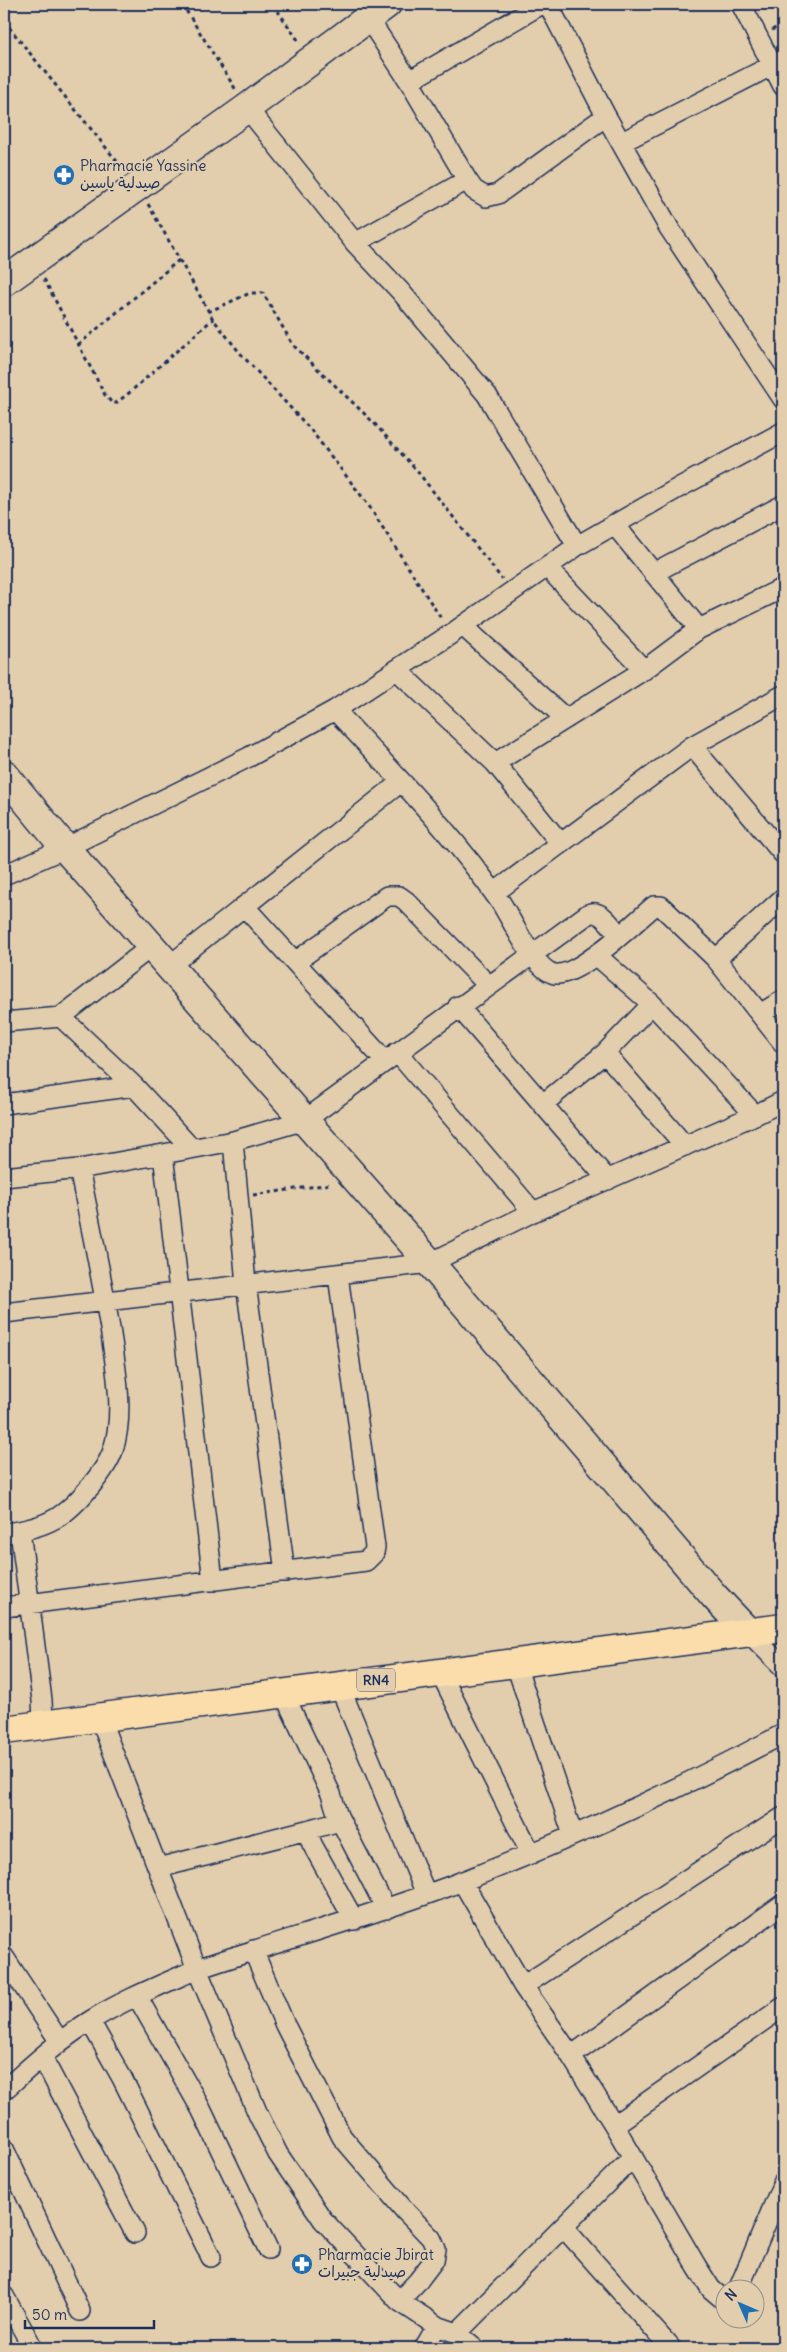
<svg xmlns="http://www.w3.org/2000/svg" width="787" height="2352" font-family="Delius,'Playpen Sans Arabic',sans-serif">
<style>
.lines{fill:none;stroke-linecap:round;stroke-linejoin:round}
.street-casing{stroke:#1b2f5e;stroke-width:22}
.secondary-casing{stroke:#1b2f5e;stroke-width:31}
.primary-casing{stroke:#1b2f5e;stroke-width:31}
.path{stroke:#1b2f5e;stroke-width:3;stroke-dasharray:4 4;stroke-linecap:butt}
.street{stroke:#e2ceac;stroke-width:19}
.secondary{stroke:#e2ceac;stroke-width:28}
.primary{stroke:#faddab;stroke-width:28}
.labels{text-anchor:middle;stroke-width:4;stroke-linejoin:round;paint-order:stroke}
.shield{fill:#e2ceac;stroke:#575f75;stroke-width:1}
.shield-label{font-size:14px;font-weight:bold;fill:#1b2f5e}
.poi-label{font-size:15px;fill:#1b2f5e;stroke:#e2ceac;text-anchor:start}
</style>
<rect width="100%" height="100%" fill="#e2ceac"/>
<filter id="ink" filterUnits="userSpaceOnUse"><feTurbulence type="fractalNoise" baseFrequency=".02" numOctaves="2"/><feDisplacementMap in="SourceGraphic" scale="10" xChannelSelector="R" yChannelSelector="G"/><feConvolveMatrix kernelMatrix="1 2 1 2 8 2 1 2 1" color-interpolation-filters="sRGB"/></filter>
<g filter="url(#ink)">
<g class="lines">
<g class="street-casing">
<path id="street" d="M 548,4 L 606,116 L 669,228 L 783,399
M 741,4 L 783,86
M 368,18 L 409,81 L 467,180 L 474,190 L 486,197 L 498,194 L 606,116
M 409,81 L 542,4
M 247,108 L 355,243 L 401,292 L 487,395 L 577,546
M 622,142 L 773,65
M 355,243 L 467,180
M 547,567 L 644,670
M 653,573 L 783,505
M 463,626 L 566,719
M 699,629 L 783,588
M 397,670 L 495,763
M 783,695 L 692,746 L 783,854
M 335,710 C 392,772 453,833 501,903 C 512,920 535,971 555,974 C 579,977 634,923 654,906 L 661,906 L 716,959 L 783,1043
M 561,844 L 495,763 L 644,670 L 699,629 L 614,524
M 4,875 L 65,848 L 249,757 L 335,710 L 451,634 L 577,546 L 680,487 L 783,432
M 494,893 L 692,746
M 244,906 L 385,1061
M 596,955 L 652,1004 L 755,1115
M 716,959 L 783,898
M 295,962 L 387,896 L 399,896 L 406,901 L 488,985
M 169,966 L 401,782
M 458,1006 L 608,1180
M 760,1014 L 783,1000
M 61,1017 L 152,946
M 4,1022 L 61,1017 L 134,1086 L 191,1148
M 397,1052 L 533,1212
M 605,1053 L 685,1146
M 4,1104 L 134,1086
M 543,1104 L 605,1053 L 652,1004
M 233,1141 L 246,1284 L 285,1572
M 163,1154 L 213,1581
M 4,1177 L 79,1169 L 163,1154 L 233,1141 L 305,1120 L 588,914 C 601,908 611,926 619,935
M 4,1313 L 430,1263 L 533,1212 L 755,1115 L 783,1101
M 20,1531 L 42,1700 L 43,1723
M 4,1533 C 22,1531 42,1527 58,1517 C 76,1506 107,1470 113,1450 C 124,1416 117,1376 112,1341 C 103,1283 91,1226 79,1169
M 4,1607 L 366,1561 L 374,1553 L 375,1547 L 338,1275
M 748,1632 L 783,1667
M 515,1662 L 573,1835
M 440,1672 L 531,1854
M 339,1685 L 426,1894
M 283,1692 L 331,1794 L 338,1816 L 333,1823 L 307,1830
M 99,1716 L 197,1969 C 285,1939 376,1915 463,1881 C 572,1839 679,1789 783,1734
M 338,1816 L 386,1909
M 158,1868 L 307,1830 L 312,1844 L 354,1920
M 462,1881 L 523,1986 L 571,2056 L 614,2125 L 697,2267 L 711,2289 L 724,2300
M 253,1950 L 285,2025 L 342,2137 L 406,2212 L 431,2238 L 436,2249 L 434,2260 L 418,2281 L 399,2301
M 4,1957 L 60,2042
M 523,1986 L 783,1817
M 137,1996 L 201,2109 L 268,2249
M 90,2021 L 122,2078 L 211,2257
M 571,2056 L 783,1904
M 42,2057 L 135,2233
M 4,2090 C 31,2066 59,2040 90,2021 C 123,2000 161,1985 197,1969 L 258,2114 L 278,2154 L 323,2220 L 399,2301 L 437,2326 L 457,2333 L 475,2348
M 614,2125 L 783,2007
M 4,2149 L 80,2311
M 564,2228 L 671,2348
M 738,2290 L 783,2183
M 4,2296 L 33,2348
M 457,2333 L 633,2157
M 424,2348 L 437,2326"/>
</g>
<g class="secondary-casing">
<path id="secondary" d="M 4,282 L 247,108 L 387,4
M 4,774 L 65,848 L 430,1263 L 714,1596 L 748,1632"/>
</g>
<g class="primary-casing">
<path id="primary" d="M 4,1730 L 783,1628"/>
</g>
<path class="path" d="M 182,4 L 236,90
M 273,4 L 300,43
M 4,7 L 7,4
M 4,21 L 124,170
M 772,30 L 783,24
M 148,204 L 213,319 L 240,353 L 310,429 L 367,503 L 442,620
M 44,279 L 105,395 L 112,403 L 116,403 L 129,393 L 213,319
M 208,312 L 250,293 L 263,293 L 293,345 L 374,423 L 417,471 L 502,579
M 78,345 L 179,260
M 253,1195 L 331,1184"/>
<use href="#street" class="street"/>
<use href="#secondary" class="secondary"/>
<use href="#primary" class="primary"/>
</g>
</g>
<defs>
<g id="pharmacy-disc" transform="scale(1.125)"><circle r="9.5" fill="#1f6fb2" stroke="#e2ceac"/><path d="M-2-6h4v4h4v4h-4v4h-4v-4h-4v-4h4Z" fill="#fff"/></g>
</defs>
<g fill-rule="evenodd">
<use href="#pharmacy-disc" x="64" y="175"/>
<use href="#pharmacy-disc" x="302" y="2264"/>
</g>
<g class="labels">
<rect class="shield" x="357" y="1668.5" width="38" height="23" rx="4"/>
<g class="shield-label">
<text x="376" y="1685">RN4</text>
</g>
<g class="poi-label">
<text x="80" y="171">Pharmacie Yassine<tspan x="80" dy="17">صيدلية ياسين</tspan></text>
<text x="318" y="2260">Pharmacie Jbirat<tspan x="318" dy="17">صيدلية جبيرات</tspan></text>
</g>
</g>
<rect width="787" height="2352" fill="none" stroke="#e2ceac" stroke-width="20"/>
<rect x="10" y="10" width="767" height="2332" fill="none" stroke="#1b2f5e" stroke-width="2" filter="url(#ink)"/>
<g transform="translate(740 2304) rotate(315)"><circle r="24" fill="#e2ceac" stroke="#928e8d"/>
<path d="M0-4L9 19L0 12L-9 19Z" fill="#1f6fb2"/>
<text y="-8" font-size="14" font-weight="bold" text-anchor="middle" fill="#1b2f5e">N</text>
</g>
<path d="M25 2320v8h129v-8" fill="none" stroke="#1b2f5e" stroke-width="2.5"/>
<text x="32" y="2320" font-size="15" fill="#1b2f5e" stroke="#e2ceac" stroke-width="4" paint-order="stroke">50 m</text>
</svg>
